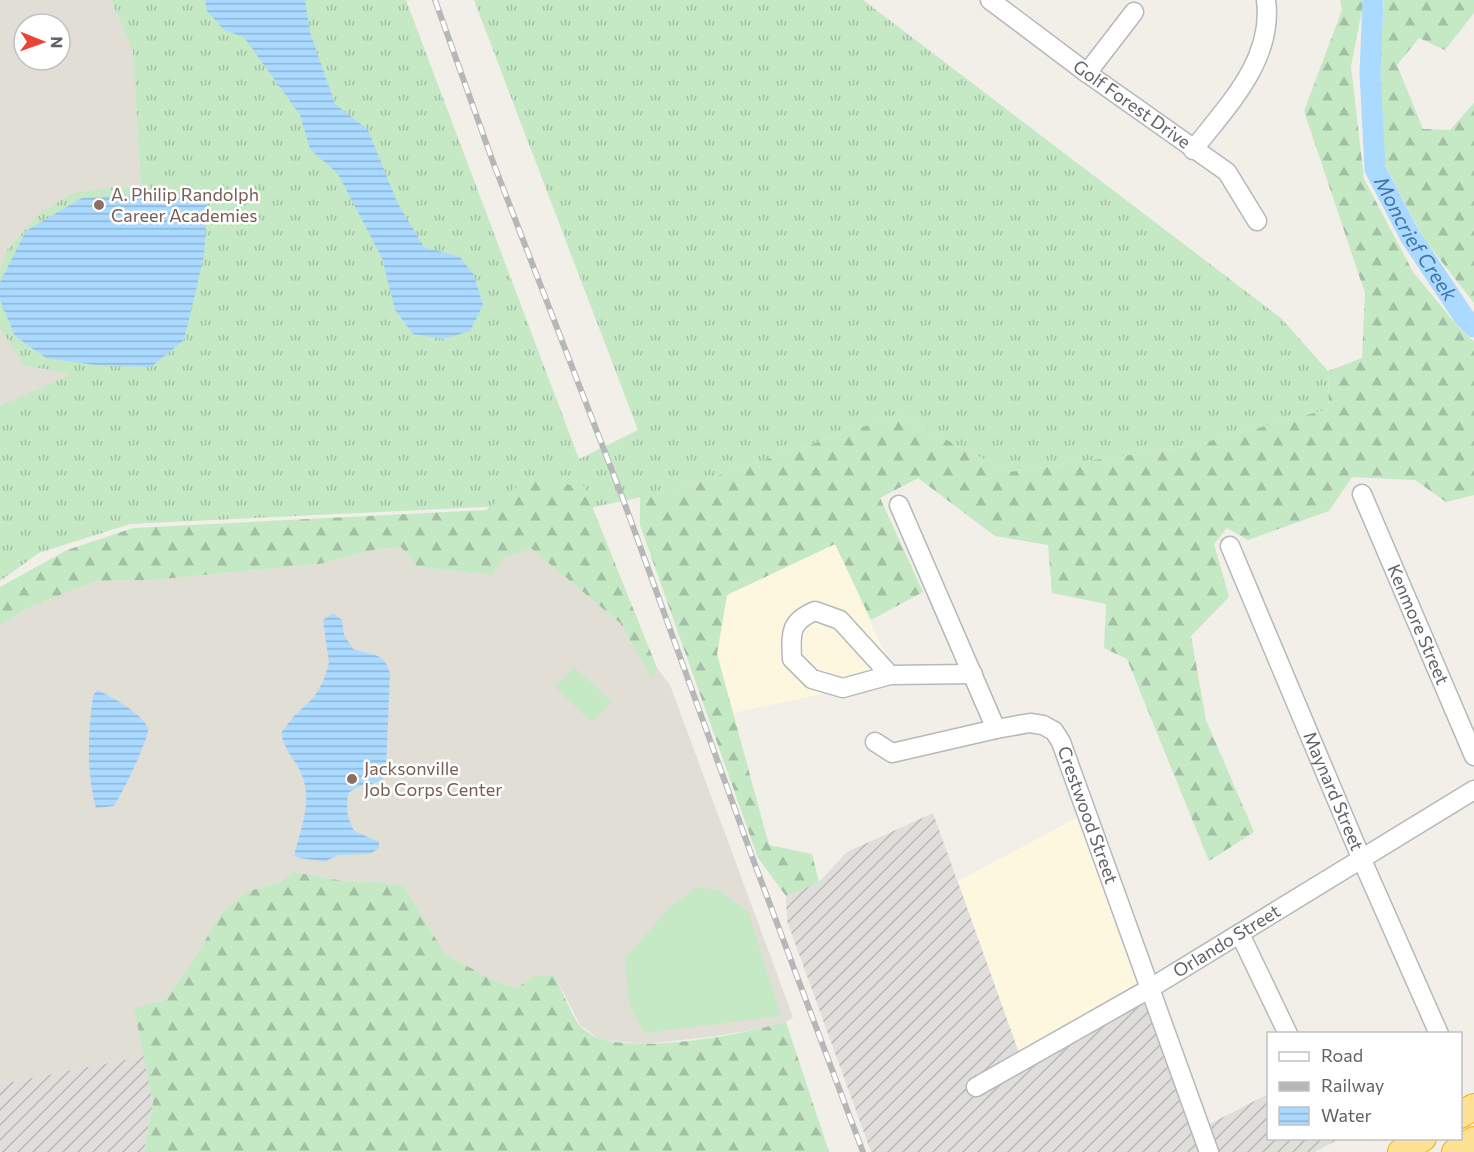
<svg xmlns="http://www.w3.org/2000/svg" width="1474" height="1152" font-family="Commissioner,sans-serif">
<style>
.commercial{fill:#fef7e0}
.industrial{fill:url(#industrial-furrows)}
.education{fill:#e1ded6;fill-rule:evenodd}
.grass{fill:url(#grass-tufts)}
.forest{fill:url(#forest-firs)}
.pitch{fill:#c5e8c5}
.water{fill:url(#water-rules)}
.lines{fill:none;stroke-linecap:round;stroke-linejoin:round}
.river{stroke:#aadaff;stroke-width:21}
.minor-casing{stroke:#b5b8bc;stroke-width:21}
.highway-casing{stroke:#f9ab00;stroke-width:28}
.minor{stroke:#fff;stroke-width:18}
.highway{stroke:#fde293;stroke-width:26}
.rail-casing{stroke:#b6b7b8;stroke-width:6}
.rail{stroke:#fff;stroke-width:4;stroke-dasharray:11;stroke-linecap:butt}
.education-dot{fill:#8d6e63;stroke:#fff;stroke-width:2}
.labels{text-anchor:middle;stroke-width:5;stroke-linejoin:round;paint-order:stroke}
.street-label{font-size:18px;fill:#5f6368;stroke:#fff}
.education-label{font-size:18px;fill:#785e54;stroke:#fff;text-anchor:start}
.water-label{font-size:20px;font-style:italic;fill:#4174aa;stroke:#fff}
</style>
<defs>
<pattern id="industrial-furrows" width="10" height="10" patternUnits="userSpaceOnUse" patternTransform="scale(1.5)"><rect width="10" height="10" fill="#e0deda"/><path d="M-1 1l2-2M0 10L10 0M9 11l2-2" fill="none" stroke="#b9b8b5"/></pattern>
<pattern id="grass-tufts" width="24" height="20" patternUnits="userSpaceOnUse" patternTransform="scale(1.5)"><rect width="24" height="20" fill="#c5e8c5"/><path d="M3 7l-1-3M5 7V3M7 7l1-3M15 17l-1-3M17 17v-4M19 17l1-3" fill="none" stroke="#a3c0a4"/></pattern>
<pattern id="forest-firs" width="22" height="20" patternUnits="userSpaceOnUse" patternTransform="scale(1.5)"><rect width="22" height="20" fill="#c5e8c5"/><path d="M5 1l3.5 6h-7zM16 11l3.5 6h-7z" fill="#a3c0a4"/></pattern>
<pattern id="water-rules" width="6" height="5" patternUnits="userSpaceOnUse" patternTransform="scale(1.5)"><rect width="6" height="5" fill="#aadaff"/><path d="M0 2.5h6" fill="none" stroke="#8eb4d2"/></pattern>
</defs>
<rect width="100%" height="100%" fill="#f1efe8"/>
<path class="commercial" d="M 835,544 L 896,678 L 733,713 L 717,654 L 727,595 Z
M 1082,815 L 1146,996 L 1023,1064 L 958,881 Z"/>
<path class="industrial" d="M 933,813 L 1023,1064 L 1146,996 L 1196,1131 L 1268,1094 L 1268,1138 L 1339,1139 L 1315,1152 L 871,1152 L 787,921 L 786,896 L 819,882 L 847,852 Z
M 144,1056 L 153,1102 L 144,1152 L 0,1152 L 0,1084 Z"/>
<path class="education" d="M 0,0 L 111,0 L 133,52 L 141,189 L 195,334 L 0,406 ZM 24,24 L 60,24 L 60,60 L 24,60 Z
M 401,547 L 419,567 L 491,575 L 504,556 L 532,549 L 620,623 L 653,678 L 657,668 L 670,685 L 793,1017 L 786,1022 L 765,1028 L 709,1037 L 644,1044 L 601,1040 L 580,1025 L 555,976 L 534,976 L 517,988 L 493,980 L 445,954 L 404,886 L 378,882 L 343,881 L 294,872 L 279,882 L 249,891 L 193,961 L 165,1000 L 135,1008 L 144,1056 L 0,1084 L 0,625 L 34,605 L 97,581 L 152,580 L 319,564 L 378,549 Z"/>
<path class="grass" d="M 111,0 L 406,0 L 579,459 L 638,430 L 474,0 L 863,0 L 1281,318 L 1328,371 L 1329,409 L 1191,446 L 1009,472 L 898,415 L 675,490 L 566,513 L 484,507 L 130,524 L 39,553 L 0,581 L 0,406 L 72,374 L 24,365 L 0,328 L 0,269 L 7,250 L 39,214 L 73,193 L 115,187 L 141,189 L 133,52 Z"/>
<path class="forest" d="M 1340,0 L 1364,0 L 1351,66 L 1364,179 L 1413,272 L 1460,329 L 1474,341 L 1474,495 L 1446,502 L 1415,480 L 1352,477 L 1329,511 L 1248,540 L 1227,528 L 1214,544 L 1229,597 L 1191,636 L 1206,720 L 1254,832 L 1209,861 L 1127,659 L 1104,648 L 1106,604 L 1052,593 L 1048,545 L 995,536 L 918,478 L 880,498 L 923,592 L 871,620 L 835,544 L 727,595 L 717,654 L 769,845 L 812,854 L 819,882 L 786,896 L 758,858 L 640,525 L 640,497 L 675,490 L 898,415 L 1009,472 L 1191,446 L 1329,409 L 1328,371 L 1362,358 L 1365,293 L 1304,111 L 1342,10 Z
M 1384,0 L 1474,0 L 1474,13 L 1445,50 L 1419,38 L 1397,65 L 1423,129 L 1450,130 L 1474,103 L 1474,303 L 1424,239 L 1383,161 L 1380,53 Z
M 524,481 L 584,486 L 657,668 L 653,679 L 620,623 L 532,549 L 504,557 L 492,575 L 418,567 L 401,547 L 378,549 L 319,564 L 152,580 L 97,581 L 34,605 L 0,625 L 0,587 L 67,550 L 133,528 L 486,510 Z
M 294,872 L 343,881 L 378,882 L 404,886 L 445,954 L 493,980 L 517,988 L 534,976 L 555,976 C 561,988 572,1017 580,1026 C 585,1031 597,1039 604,1040 C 650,1051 740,1035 786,1022 L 829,1152 L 144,1152 L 153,1102 L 134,1008 L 165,1000 L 193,961 L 222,912 L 249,891 L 279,882 Z"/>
<path class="pitch" d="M 574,667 L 612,702 L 592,723 L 555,687 Z
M 697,887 L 718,890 L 748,911 L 781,1016 L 644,1033 L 629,1004 L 625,958 L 669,908 Z"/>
<path class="water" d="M 205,0 L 305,0 L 310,32 L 335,104 L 368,130 L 397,202 L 424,247 L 460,257 L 474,275 L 483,305 L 470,331 L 443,339 L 413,334 L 395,310 L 382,258 L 338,174 L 310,149 L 300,115 L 244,37 L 224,30 L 207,11 Z
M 208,191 L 204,256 L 184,340 L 151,367 L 103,366 L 46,358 L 15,336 L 0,300 L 0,282 L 26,231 L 82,198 Z
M 333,613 L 342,620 L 344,635 L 353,649 C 371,656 384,651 390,673 L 386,769 L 383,779 C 368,788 363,780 348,794 C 346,810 347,816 354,831 L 379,842 L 379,848 L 370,854 L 338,855 L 324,862 C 314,859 304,860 294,856 C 300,830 312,805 303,778 C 297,760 285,753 281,733 L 293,717 L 314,697 L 323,682 L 329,663 L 323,620 Z
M 97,690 C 109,695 146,716 148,729 C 149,739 121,796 114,806 L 96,808 C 86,772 88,732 93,696 Z"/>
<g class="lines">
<path class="river" id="s1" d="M 1373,0 L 1370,73 L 1375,169 L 1410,236 L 1464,317 L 1474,327"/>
<g class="minor-casing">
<g id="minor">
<path id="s2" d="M 990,0 L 1087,73 L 1227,172 L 1257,221"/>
<path d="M 1087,73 L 1134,12"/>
<path d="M 1193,150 C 1227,106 1274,60 1266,0"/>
<path id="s3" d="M 1362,494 L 1474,756"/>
<path d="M 899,505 L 996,729"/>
<path id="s4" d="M 1230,546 L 1362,860 L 1439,1034"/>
<path d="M 890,675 L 843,688 L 812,679 L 792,659 C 791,633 789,622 815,611 L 840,620 L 890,675 L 973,674"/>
<path id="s5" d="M 875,742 L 892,753 L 996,729 L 1030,723 L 1043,725 L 1054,731 L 1061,742 L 1209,1152"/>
<path d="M 1240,934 L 1288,1034"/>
<path id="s6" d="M 976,1087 L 1149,989 L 1474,790"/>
</g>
</g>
<g class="highway-casing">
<path id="highway" d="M 1460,1115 L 1474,1107
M 1401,1152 L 1423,1138
M 1455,1152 L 1474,1140"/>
</g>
<use href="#minor" class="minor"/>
<use href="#highway" class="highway"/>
<g class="rail-casing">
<path id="rail" d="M 435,0 L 493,162 L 623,499 L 754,862 L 863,1152"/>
</g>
<use href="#rail" class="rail"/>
</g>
<g class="education-dot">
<circle cx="99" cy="205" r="6"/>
<circle cx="352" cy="779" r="6"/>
</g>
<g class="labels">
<g class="street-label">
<text dy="6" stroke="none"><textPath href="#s2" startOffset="176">Golf Forest Drive</textPath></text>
<text dy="6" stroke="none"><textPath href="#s3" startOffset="142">Kenmore Street</textPath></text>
<text dy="6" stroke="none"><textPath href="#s4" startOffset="266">Maynard Street</textPath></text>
<text dy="6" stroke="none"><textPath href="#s5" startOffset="278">Crestwood Street</textPath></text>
<text dy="6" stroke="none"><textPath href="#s6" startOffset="290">Orlando Street</textPath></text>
</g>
<g class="education-label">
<text x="111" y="201">A. Philip Randolph<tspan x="111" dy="21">Career Academies</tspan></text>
<text x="364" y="775">Jacksonville<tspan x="364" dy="21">Job Corps Center</tspan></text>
</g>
<g class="water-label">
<text dy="7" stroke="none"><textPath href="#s1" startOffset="250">Moncrief Creek</textPath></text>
</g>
</g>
<rect x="1267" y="1032" width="195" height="108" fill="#ffffff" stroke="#bfc1c3" stroke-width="1.5"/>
<rect x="1279" y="1052" width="30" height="9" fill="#ffffff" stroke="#bfc1c3" stroke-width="1.5"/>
<text x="1321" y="1062" font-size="18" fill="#5f6368">Road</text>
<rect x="1279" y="1082" width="30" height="9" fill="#b6b7b8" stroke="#bfc1c3" stroke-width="1.5"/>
<text x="1321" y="1092" font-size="18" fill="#5f6368">Railway</text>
<rect x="1279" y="1107" width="30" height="18" fill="url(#water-rules)" stroke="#bfc1c3" stroke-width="1.5"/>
<text x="1321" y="1122" font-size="18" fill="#5f6368">Water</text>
<g transform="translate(42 42) rotate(91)"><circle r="28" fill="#ffffff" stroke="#bfc1c3" stroke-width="1.5"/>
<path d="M0-4.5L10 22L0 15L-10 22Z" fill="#ea4335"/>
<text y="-9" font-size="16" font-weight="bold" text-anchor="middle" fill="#5f6368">N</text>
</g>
</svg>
